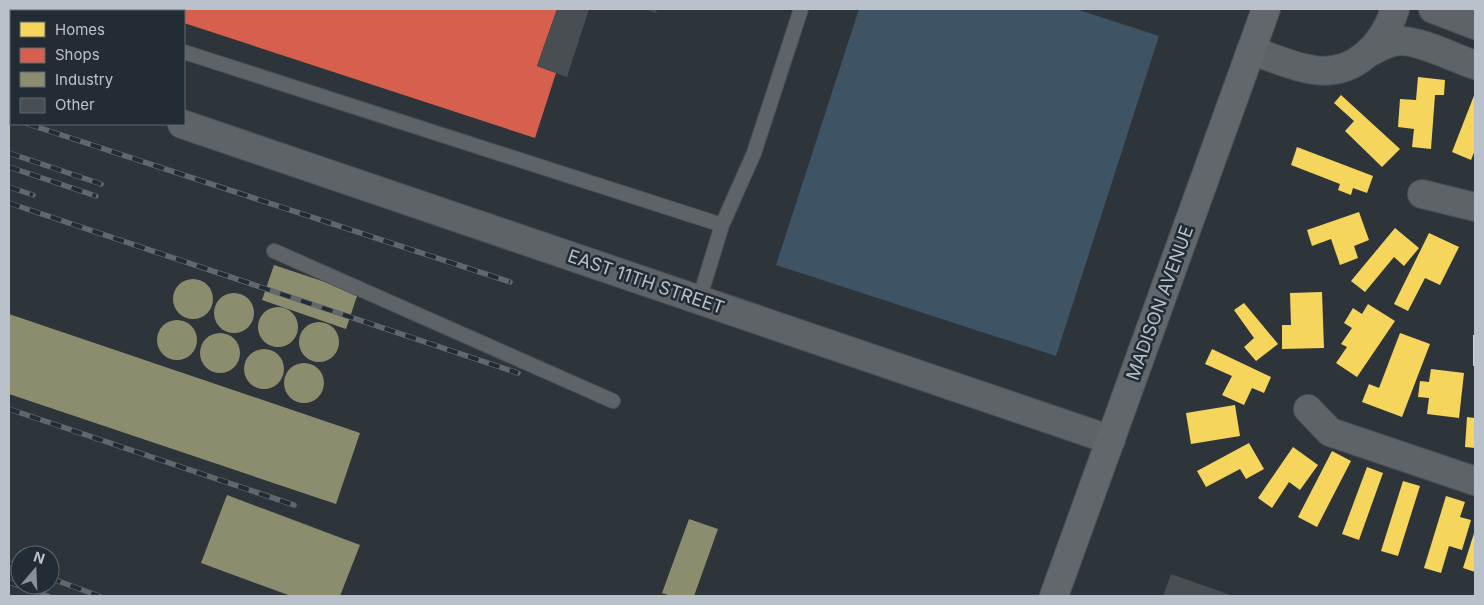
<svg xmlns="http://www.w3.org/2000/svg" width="1484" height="605" font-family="Inter,sans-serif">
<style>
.water{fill:#3e5363}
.homes{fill:#f6d55c}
.shops{fill:#d6604d}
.industry{fill:#8c8c6e}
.building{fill:#494e53}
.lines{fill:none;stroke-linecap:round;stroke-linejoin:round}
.lane-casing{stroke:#4c5155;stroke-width:16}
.street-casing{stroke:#4c5155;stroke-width:30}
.secondary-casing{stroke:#4c5155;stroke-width:30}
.lane{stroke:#5e6368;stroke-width:14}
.street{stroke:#5e6368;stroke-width:28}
.secondary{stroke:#62676c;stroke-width:28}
.rail-casing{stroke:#62676c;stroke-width:5.5}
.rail{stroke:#212c35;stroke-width:4;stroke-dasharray:11;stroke-linecap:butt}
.labels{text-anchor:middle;stroke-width:5;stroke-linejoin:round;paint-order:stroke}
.street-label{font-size:18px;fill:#b9c2ca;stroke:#212c35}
</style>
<rect width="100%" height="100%" fill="#2e353a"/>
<path class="water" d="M 859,9 L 1076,9 L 1159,36 L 1056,356 L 776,265 Z"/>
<path class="homes" d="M 1418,77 L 1445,80 L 1444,95 L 1435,95 L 1431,149 L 1412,147 L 1414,129 L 1398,127 L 1400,99 L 1416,100 Z
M 1475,93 L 1475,150 L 1471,160 L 1452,152 Z
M 1341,95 L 1400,149 L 1382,167 L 1345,131 L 1354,121 L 1334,103 Z
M 1297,147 L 1373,176 L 1367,193 L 1353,188 L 1351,195 L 1338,190 L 1340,184 L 1291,165 Z
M 1359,212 L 1369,240 L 1354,246 L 1358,258 L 1340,265 L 1331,239 L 1312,246 L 1307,230 Z
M 1395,228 L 1419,248 L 1404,266 L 1394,257 L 1365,292 L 1351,281 Z
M 1429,233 L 1459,247 L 1440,285 L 1425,278 L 1408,311 L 1394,304 Z
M 1322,292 L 1324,348 L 1282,349 L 1282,325 L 1291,325 L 1290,293 Z
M 1244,303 L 1278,344 L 1256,361 L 1244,347 L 1254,338 L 1234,310 Z
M 1368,304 L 1395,321 L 1357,377 L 1336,363 L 1347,347 L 1341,344 L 1352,328 L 1344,323 L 1353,308 L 1362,314 Z
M 1400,333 L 1430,344 L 1402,417 L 1362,402 L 1369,384 L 1379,388 Z
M 1473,335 L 1475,335 L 1475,366 L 1473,366 Z
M 1212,349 L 1271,377 L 1264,393 L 1252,388 L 1244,405 L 1222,395 L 1232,376 L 1205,364 Z
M 1431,369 L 1464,373 L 1459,418 L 1427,414 L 1429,398 L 1418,397 L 1420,381 L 1429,382 Z
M 1235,405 L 1240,436 L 1191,444 L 1186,413 Z
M 1467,417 L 1475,418 L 1475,448 L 1465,447 Z
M 1249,443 L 1264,469 L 1246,479 L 1240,469 L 1206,487 L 1197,471 Z
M 1293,447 L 1318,465 L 1300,490 L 1289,482 L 1272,508 L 1258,498 Z
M 1332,451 L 1351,461 L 1317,527 L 1298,517 Z
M 1367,467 L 1383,473 L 1359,540 L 1342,534 Z
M 1403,481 L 1420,486 L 1398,556 L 1381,551 Z
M 1446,496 L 1465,502 L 1460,517 L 1471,520 L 1462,550 L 1449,546 L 1441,573 L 1424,568 Z
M 1475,530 L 1475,572 L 1463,568 Z"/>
<path class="shops" d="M 143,9 L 557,9 L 537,66 L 556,73 L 535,138 L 184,23 L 184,11 L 149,11 Z"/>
<path class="industry" d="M 274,265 L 358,293 L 346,329 L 262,300 Z
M173 299a20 20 0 1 1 40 0a20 20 0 1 1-40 0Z
M214 313a20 20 0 1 1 40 0a20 20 0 1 1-40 0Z
M258 327a20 20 0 1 1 40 0a20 20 0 1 1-40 0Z
M 9,314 L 360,433 L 336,504 L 9,394 Z
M157 340a20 20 0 1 1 40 0a20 20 0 1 1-40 0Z
M299 342a20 20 0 1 1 40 0a20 20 0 1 1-40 0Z
M200 353a20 20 0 1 1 40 0a20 20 0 1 1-40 0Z
M244 369a20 20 0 1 1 40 0a20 20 0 1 1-40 0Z
M284 383a20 20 0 1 1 40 0a20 20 0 1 1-40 0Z
M 227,495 L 360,545 L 340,596 L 291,596 L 201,563 Z
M 689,519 L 718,529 L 694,596 L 671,596 L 662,593 Z"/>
<path class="building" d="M 557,9 L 589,9 L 567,77 L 537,66 Z
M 645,9 L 657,9 L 656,13 Z
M 1171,574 L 1233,596 L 1163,596 Z"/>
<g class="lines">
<g class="lane-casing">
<path id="lane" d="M 49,9 L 57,11
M 184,52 L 722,225
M 274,251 L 613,401
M 699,300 L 722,225 L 754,153 L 801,9"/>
</g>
<g class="street-casing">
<path id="street" d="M 1433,9 L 1475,25
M 1251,50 C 1271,57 1292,67 1314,70 C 1354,76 1384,45 1395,9
M 1370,52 C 1380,47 1389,41 1400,41 C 1422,41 1454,58 1475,65
M 9,65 L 11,66
M 182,124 L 1111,440
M 1422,194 L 1475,207
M 1308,409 L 1330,432 L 1475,481"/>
</g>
<g class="secondary-casing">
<path id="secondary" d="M 1054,596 L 1266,9"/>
</g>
<use href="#lane" class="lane"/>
<use href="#street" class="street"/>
<use href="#secondary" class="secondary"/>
<g class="rail-casing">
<path id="rail" d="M 9,118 L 11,118
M 28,124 L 510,282
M 9,153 L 101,184
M 9,167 L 96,196
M 9,187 L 33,195
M 9,203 L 518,373
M 9,409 L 294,505
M 9,563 L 20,568
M 50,578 L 99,596
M 9,582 L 48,596"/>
</g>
<use href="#rail" class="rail"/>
</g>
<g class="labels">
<g class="street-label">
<text transform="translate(646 282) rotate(19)" y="6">EAST 11TH STREET</text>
<text transform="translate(1160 303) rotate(-70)" y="6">MADISON AVENUE</text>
</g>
</g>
<rect width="1484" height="605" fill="none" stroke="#b9c2ca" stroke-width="20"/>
<rect x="10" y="10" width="175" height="115" fill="#212c35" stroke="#5e6871"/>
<rect x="20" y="22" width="25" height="15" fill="#f6d55c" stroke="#5e6871"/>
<text x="55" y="35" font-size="15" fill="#b9c2ca">Homes</text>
<rect x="20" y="48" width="25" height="15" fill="#d6604d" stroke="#5e6871"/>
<text x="55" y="60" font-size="15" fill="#b9c2ca">Shops</text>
<rect x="20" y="72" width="25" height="15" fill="#8c8c6e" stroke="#5e6871"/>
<text x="55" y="85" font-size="15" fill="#b9c2ca">Industry</text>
<rect x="20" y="98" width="25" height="15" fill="#494e53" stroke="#5e6871"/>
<text x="55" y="110" font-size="15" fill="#b9c2ca">Other</text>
<g transform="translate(35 570) rotate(19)"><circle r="24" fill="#212c35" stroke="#5e6871"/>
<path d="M0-4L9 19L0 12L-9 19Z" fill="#889198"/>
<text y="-8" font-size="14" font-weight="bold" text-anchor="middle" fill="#b9c2ca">N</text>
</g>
</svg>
